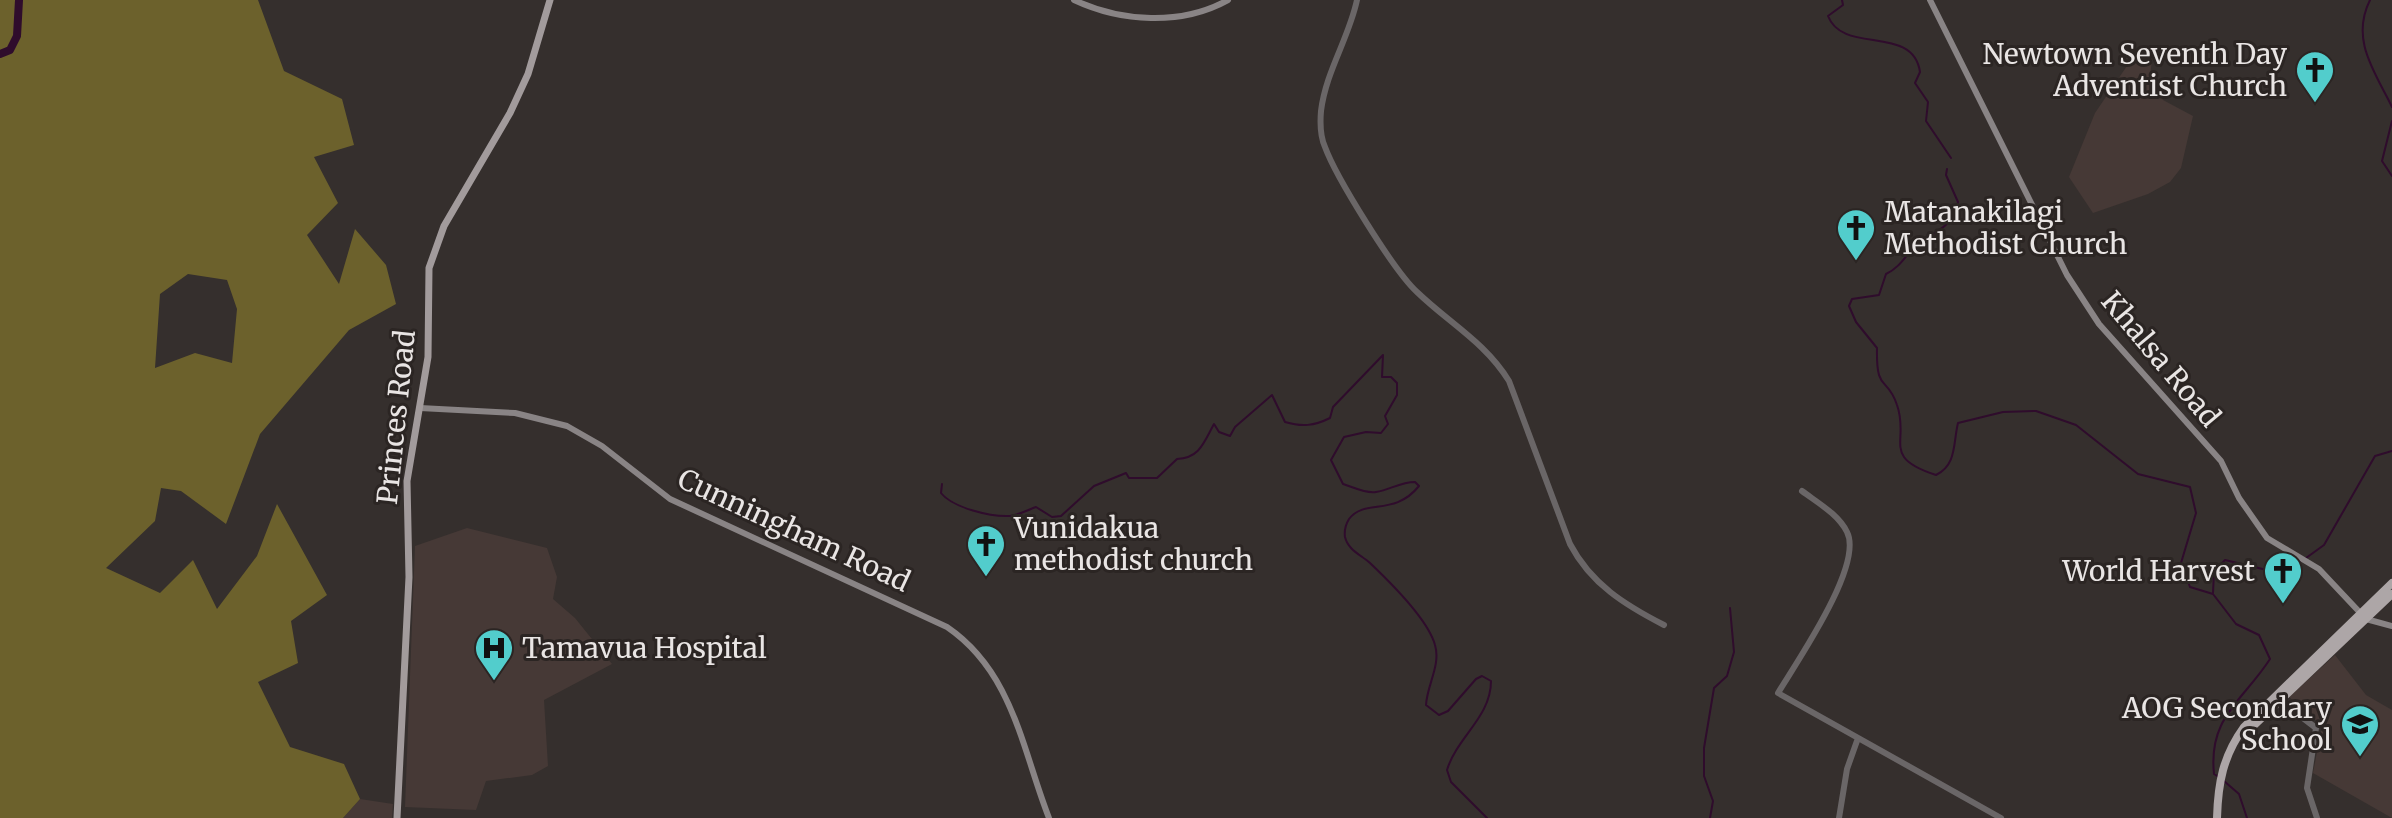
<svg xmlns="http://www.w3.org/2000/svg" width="2392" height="818" font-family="Merriweather,serif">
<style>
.built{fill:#463936}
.forest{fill:#6c612c;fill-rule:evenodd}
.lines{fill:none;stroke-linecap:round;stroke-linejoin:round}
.stream{stroke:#2f0c2c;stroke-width:2}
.river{stroke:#2f0c2c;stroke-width:8}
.tertiary{stroke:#6a6667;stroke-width:6}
.secondary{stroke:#898485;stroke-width:6}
.primary{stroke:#a29b9c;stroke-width:7}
.trunk{stroke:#ada6a7;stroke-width:8}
.labels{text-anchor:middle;stroke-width:6;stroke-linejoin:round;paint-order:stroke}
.poi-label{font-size:28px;fill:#e9e5e4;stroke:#2b2523;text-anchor:end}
.street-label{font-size:28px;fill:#e9e5e4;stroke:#2b2523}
</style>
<rect width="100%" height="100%" fill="#352f2d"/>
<path class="built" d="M 2131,60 L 2152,60 L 2150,77 L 2163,100 L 2193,116 L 2181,168 L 2170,182 L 2148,194 L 2093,213 L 2069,177 L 2095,113 Z
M 467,528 L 547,548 L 557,577 L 553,599 L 575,618 L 612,664 L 544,700 L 548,766 L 532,775 L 486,781 L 476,810 L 405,807 L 415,546 Z
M 2335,655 L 2366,695 L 2392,710 L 2392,818 L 2313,773 L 2322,726 L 2289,697 Z
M 360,799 L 393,804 L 392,818 L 343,818 Z"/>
<path class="forest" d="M 0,0 L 258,0 L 284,71 L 342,99 L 354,145 L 314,157 L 338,203 L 307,235 L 339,284 L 355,229 L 386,265 L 396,304 L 349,330 L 260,434 L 226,524 L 181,491 L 161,488 L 155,521 L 106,568 L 160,593 L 193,560 L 217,609 L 257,556 L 277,504 L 327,595 L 291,621 L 298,663 L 258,682 L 290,747 L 344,764 L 360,799 L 343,818 L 0,818 ZM 188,274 L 227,280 L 237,309 L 232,363 L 195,353 L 155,368 L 160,294 Z"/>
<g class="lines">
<path class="stream" d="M 1842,0 L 1843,5 L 1828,16 C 1843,55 1913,24 1920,72 L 1915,83 L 1928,102 L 1926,121 L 1951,158
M 2370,0 C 2350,40 2375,72 2392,107
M 2392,121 L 2382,161 L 2392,176
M 1947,169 L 1946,175 L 1958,202 C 1950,233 1931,231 1914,247 C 1904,258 1900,267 1886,274 L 1879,295 L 1852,299 L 1849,306 L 1856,322 L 1877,348 C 1876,394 1887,375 1897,405 C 1910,441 1880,457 1936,475 C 1957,465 1953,443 1958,423 L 2003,412 L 2036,411 L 2076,425 L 2138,474 L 2190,487 L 2196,513 L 2181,563 L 2190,587 L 2213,594 L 2236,624 L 2259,635 L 2270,659 C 2243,701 2208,717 2214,774 L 2219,777
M 942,484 L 941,493 C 953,508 991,517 1010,516 C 1018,515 1028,510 1036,507 L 1052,517 L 1061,516 L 1094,486 L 1126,473 L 1129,478 L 1157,478 L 1177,459 C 1200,458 1204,442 1214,424 L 1219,432 L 1230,436 L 1235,427 L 1272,395 L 1285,422 C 1302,427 1314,426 1330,418 L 1333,407 L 1383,355 L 1382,377 L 1391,377 L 1397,383 L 1397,395 L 1385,416 L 1388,424 L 1381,433 L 1366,432 L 1344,437 L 1331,460 L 1343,484 C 1353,487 1366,494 1376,492 C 1390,490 1400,482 1415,482 L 1419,486 C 1394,517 1365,498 1349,519 C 1346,524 1344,530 1345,537 C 1348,550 1361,555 1370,563 C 1390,582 1428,619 1435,645 C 1441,665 1427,685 1426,705 L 1439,715 L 1448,711 L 1476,679 L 1482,676 L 1491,681 C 1491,717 1457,737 1447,770 L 1451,782 L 1487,818
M 2306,558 L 2324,545 L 2375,456 L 2392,451
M 2213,593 L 2214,572 L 2225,560 L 2271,571 L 2300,561
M 2224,781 L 2239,794 L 2247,818
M 1710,818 L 1713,801 L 1704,776 L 1704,748 L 1714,688 L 1727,676 L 1734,652 L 1730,608"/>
<path class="river" d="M 0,54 L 10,50 L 17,36 L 19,0"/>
<path class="tertiary" d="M 1357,0 C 1349,38 1326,71 1321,111 C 1320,123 1320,136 1325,147 C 1336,177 1394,271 1417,292 C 1449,323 1485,342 1509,381 L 1570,544 C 1591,584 1625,605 1664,625
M 1802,491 C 1818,503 1838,514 1847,532 C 1864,565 1796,663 1778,693 L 2001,818
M 2278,699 L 2316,728 L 2307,788 L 2317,818
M 1839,818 L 1847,769 L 1858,738"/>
<path class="secondary" d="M 1074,0 C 1121,22 1181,26 1228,0
M 1930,0 L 2067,275 L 2099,324 L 2221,461 L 2239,498 L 2267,538 L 2319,569 L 2366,619 L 2392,626
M 420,408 L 515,413 L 567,426 L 602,446 L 670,499 L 947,627 C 1013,672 1022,749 1049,818"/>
<path class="primary" d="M 397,818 L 409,577 L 407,481 L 428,357 L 429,268 L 444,226 L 510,113 L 528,74 L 550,0"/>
<path class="trunk" d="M 2251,728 L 2392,594
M 2217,818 C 2218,783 2223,756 2244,727 L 2392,583"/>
</g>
<defs>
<g id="church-pin" transform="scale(2)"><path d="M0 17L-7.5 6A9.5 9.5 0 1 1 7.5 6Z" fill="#52cdcc" stroke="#2b2523"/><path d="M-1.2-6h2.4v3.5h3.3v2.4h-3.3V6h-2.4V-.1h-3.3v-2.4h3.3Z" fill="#111"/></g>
<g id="hospital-pin" transform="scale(2)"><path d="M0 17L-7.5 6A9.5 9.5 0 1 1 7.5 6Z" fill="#52cdcc" stroke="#2b2523"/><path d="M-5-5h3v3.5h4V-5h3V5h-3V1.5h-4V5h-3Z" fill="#111"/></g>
<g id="university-pin" transform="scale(2)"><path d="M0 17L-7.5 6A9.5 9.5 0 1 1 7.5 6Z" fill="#52cdcc" stroke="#2b2523"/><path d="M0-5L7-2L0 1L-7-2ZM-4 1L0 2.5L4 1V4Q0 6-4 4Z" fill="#111"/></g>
</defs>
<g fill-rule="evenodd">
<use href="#church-pin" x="2315" y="70"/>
<use href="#church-pin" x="1856" y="228"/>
<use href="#church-pin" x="986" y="544"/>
<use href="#church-pin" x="2283" y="571"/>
<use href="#hospital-pin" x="494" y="648"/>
<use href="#university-pin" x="2360" y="724"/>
</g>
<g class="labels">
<g class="poi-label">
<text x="2287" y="64">Newtown Seventh Day<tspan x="2287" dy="32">Adventist Church</tspan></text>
<text x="1884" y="222" text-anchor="start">Matanakilagi<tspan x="1884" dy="32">Methodist Church</tspan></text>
<text x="1014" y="538" text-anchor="start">Vunidakua<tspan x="1014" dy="32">methodist church</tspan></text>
<text x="2255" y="581">World Harvest</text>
<text x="522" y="658" text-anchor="start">Tamavua Hospital</text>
<text x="2332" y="718">AOG Secondary<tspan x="2332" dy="32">School</tspan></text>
</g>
<g class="street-label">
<text transform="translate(2161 359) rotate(50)" y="10">Khalsa Road</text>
<text transform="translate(396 417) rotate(-84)" y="10">Princes Road</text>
<text transform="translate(794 530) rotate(25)" y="10">Cunningham Road</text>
</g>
</g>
</svg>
